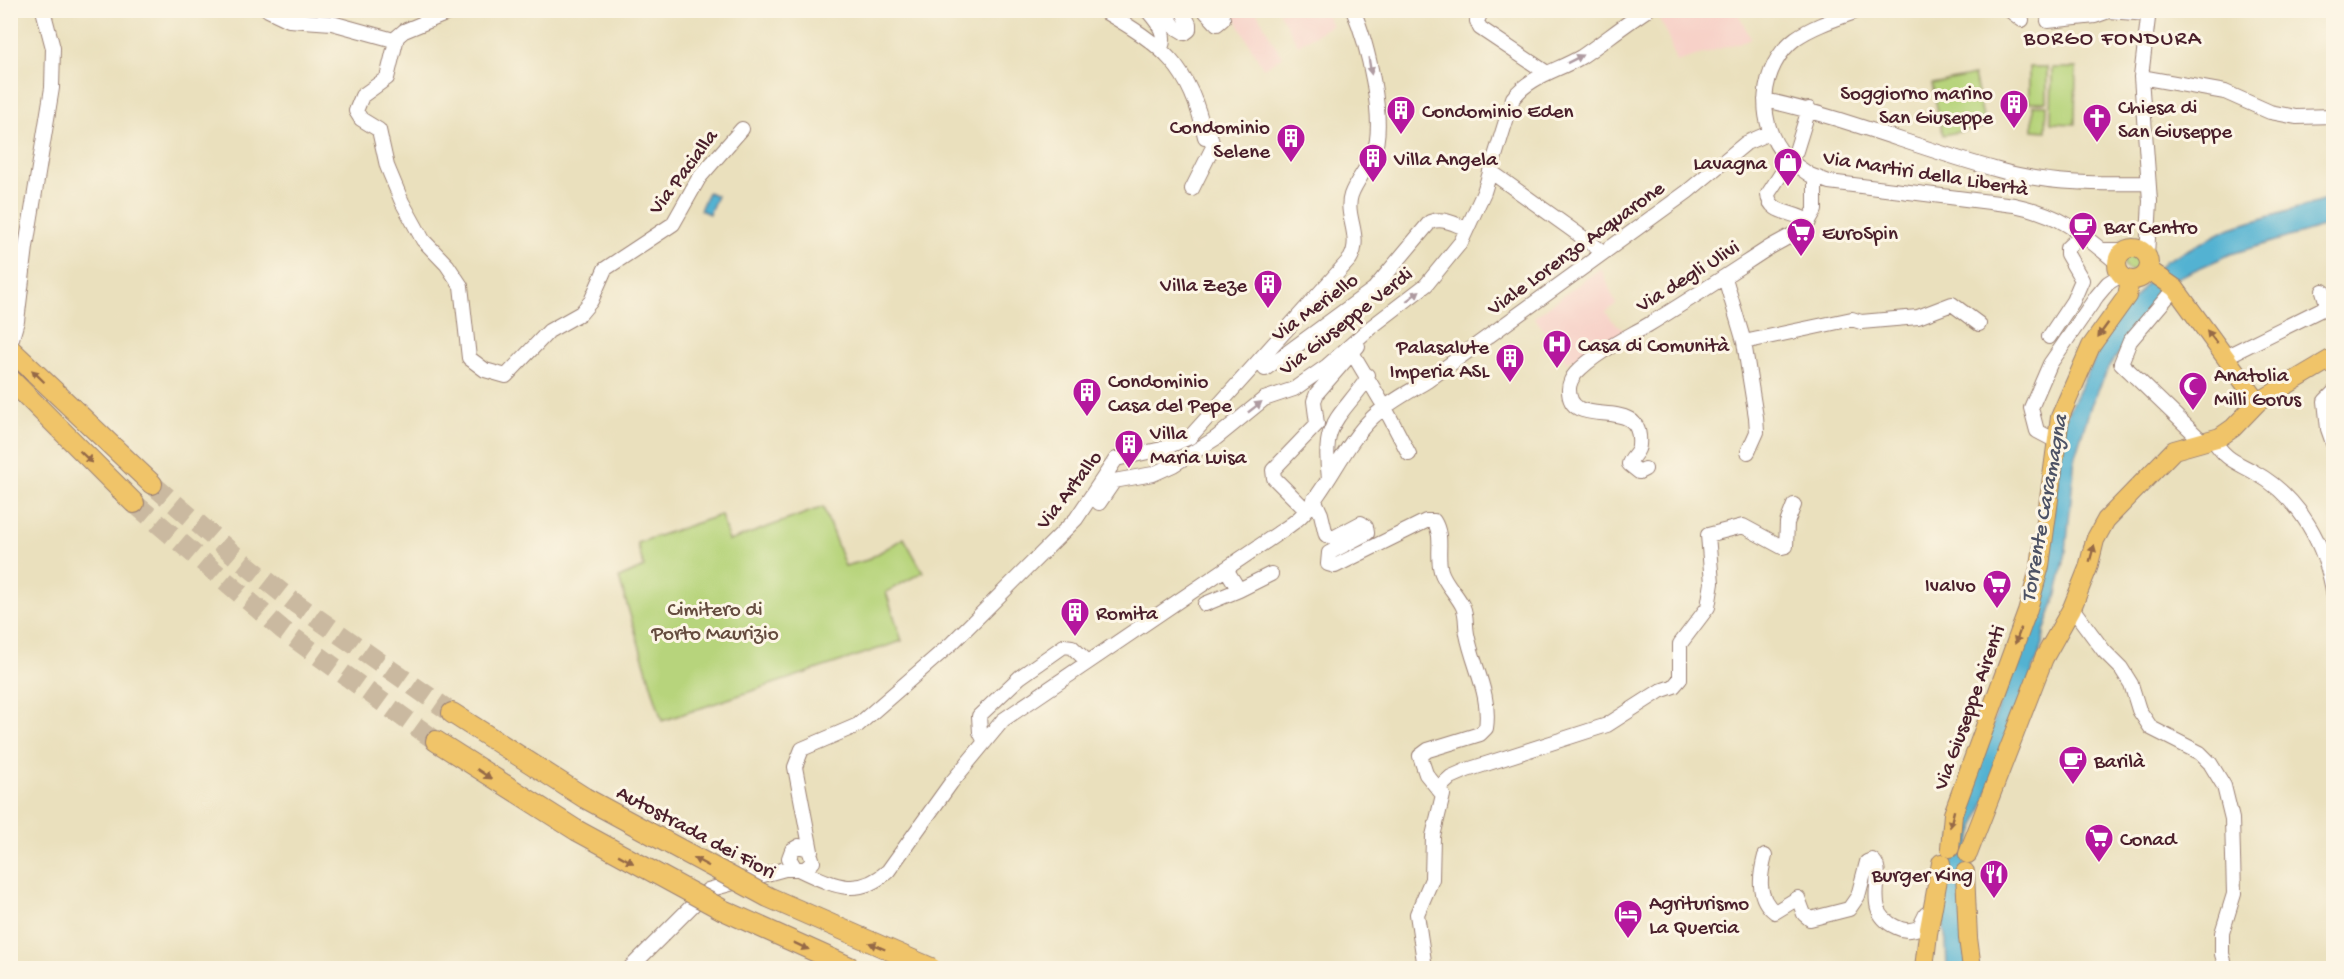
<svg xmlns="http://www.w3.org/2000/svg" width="2344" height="979" font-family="'Gochi Hand',sans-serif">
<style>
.built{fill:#f7d1c8}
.green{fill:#b7d47b;stroke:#807a53;stroke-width:1.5}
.water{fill:#53b2d2;stroke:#4e687e;stroke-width:1.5}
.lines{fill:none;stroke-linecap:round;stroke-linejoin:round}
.highway-tunnel{stroke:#cab9a0;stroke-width:20;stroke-dasharray:20 10;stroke-linecap:butt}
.minor-casing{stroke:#9a8074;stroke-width:16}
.major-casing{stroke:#9a8074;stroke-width:20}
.highway-casing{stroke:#9a8074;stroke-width:22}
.minor{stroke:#fff;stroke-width:14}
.major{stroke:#f0c469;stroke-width:18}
.highway{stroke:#f0c469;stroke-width:20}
.minor-bridge-casing{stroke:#9a8074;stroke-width:16;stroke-linecap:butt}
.highway-bridge-casing{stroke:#9a8074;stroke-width:22;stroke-linecap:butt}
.minor-bridge{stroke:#fff;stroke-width:14}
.highway-bridge{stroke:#f0c469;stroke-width:20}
.oneway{fill:#ae9aa0}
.oneway2{fill:#956947}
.labels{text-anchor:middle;stroke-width:6;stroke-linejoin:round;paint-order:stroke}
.poi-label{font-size:21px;fill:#4a1f2b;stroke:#fcf5e5;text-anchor:start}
.street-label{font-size:21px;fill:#4a1f2b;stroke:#fcf5e5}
.park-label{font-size:21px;fill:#654c3f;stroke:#fcf5e5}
.neighbourhood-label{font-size:22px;letter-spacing:1.5px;fill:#4a1f2b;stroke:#fcf5e5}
.water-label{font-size:22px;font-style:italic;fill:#4d5265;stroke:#fcf5e5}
</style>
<rect width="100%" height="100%" fill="#fcf5e5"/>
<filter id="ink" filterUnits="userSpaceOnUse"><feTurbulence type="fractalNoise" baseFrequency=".0167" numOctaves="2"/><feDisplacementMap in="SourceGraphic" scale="12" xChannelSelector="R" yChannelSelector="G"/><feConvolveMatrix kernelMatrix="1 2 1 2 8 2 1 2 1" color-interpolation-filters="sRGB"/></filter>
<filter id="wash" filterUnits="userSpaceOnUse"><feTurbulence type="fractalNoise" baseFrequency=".008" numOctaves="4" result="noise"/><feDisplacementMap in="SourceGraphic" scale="24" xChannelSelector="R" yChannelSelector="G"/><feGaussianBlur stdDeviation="1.35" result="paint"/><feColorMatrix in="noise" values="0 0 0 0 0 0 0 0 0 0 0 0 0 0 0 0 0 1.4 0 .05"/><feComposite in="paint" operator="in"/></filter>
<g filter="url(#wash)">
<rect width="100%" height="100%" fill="#eae0bd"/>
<path class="built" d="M 1231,11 L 1256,11 L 1282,57 L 1263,68 Z
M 1278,11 L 1323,11 L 1332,25 L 1298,45 Z
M 1659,11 L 1737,11 L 1751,39 L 1676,62 L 1666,31 L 1655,14 Z
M 1601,268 L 1616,304 L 1606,312 L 1613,321 L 1627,332 L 1577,366 L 1572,359 L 1567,362 L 1534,317 Z"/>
<path class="green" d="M 2029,67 L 2047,67 L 2047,102 L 2029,102 Z
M 2052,68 L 2076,68 L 2075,124 L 2051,123 Z
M 1974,75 L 1985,127 L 1943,135 L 1932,84 Z
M 2033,105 L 2047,105 L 2046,131 L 2033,130 Z
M2124 263a8 8 0 1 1 16 0a8 8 0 1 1-16 0Z
M 823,507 L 845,566 L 867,560 L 904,538 L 923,572 L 886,592 L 902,641 L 662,721 L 619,578 L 644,567 L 637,543 L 721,515 L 729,541 Z"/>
<path class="water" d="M 708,192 L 717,196 L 709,214 L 700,210 Z
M 2333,198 L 2333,224 L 2231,254 L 2176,278 L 2110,365 L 2091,405 L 2075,456 L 2066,552 L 2057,594 L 2044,632 L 2043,644 L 1971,838 L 1960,887 L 1967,968 L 1947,968 L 1946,941 L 1940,907 L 1954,834 L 2039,592 L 2044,585 L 2065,417 L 2112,325 L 2165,261 L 2230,228 Z"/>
</g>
<g filter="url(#ink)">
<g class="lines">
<path class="highway-tunnel" d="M 152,484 L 239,559 L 295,603 L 452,713
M 134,503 L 283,630 L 436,741"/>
<g class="minor-casing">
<path id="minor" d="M 268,10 L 289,20 L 332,23 L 390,39
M 455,10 L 404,31 L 397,37 L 387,78 L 362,96 L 356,111 L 361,119 L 379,130 L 387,166 L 402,202 L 423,240 L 447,265 L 461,286 L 469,358 L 485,370 L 506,376 L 549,331 L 581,313 L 591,301 L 605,269 L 673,224 L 699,178 L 742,129
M 1102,10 C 1162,45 1191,66 1205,137
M 1147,10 C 1156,21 1168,33 1161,48
M 1163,10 L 1175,27 L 1185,33 L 1189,30 L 1189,24 L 1182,10
M 1204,10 L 1217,24 L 1223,19 L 1220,10
M 1482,10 L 1477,21 L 1480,28 L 1547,73
M 1945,10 L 1946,10
M 2009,10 L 2022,20
M 2048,21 L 2095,16 L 2109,11 L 2148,14
M 2141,77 L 2225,92 L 2270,112 L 2296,117 L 2334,116
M 1765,100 C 1844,117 1920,149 1998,170 C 2047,184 2097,184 2148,183
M 1809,109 L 1796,151 L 1768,194 C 1769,215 1796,211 1809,222
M 1786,157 C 1755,124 1759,66 1796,38 C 1815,25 1839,18 1860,10
M 1794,164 L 1810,175 L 1829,182 L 2014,205 C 2062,215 2080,232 2116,262
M 1490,171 L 1603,252
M 1192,189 L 1213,147 L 1208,126
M 2102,250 L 2123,250
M 2147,256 L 2150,201 L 2141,77 L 2149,10
M 1725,278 L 1744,342 L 1756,417 L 1757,432 L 1748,452
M 2175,288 L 2130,341 L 2121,363 L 2202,441
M 2049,337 L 2073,301 L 2082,280 L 2067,254 L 2067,248 L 2082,234
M 1744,342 L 1852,319 L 1861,322 L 1918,317 L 1952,304 L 1979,324
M 10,345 L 17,321 L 26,247 L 52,88 L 53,48 L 43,10
M 1353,354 L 1381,401
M 2227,356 L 2322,309 L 2327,304 L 2323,291
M 1265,369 L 1374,289 L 1430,222 C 1443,217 1455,224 1467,229
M 2334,392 L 2325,401 L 2328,429 L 2334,446
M 1385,408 L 1409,454
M 2212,438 C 2226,460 2234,461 2254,472 C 2300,497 2326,546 2334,596
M 2056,441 L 2037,431 L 2031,408 L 2050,364 L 2097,296 L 2108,283 L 2121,275
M 1645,469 L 1639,472 L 1629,464 C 1631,456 1639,453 1639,445 C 1644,391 1568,434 1569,389 C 1569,384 1572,377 1576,373 C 1595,353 1624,339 1648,325 C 1688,301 1727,275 1767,249 C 1780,241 1794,235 1806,226 L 1815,210 L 1815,178
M 1329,478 C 1322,424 1335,423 1365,382 L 1367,375
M 1314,499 L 1321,514 L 1326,535 L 1333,538 L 1361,523 L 1366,527 L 1367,533 L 1329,553 L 1328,564 L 1335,566 L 1426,521 L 1434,521 C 1444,537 1436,554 1441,571 C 1445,584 1457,594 1463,607 C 1467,616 1465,624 1467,634 C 1473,666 1491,694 1486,728 L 1480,734 L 1428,750 L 1420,756 L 1426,774 L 1443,795 L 1433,836 L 1432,879 L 1417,914 L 1425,968
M 1099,503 L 1114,481 L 1153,474 L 1173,465 L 1216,438 L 1264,399 L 1294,389 L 1327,366 L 1370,328 L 1426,285 L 1461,242 L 1484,192 L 1513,98 C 1530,76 1557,71 1581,57 C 1603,42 1624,25 1647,10
M 1306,510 L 1274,478 L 1273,470 L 1317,424 L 1314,401 L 1317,393 L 1358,346
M 1239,590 L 1271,574
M 1205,604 L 1239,590 L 1226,569
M 2072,608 L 2104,651 L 2121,668 L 2131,684 L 2139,710 L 2151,728 L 2200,753 L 2210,763 L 2224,786 L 2232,819 L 2234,894 L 2222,933 L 2222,954 L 2226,968
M 985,742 L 980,732 L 979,716 L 1020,677 L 1064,646 L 1072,647 L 1088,662
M 1440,787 L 1451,777 L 1467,770 L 1607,725 L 1660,691 L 1674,686 L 1680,679 L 1680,644 L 1708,607 L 1712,583 L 1708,535 L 1743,526 L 1782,547 L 1786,546 L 1787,523 L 1794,505
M 811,851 L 795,767 L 802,749 L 858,725 L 952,643 L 1076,519 L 1116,459 L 1162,449 L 1190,437 L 1350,259 C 1363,237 1344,216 1351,195 C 1356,181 1367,169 1373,155 C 1387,122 1367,42 1353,10
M 1765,856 C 1760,875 1756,898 1775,912 L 1798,898 L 1804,914 L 1810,919 L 1849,909 L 1858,896 L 1867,862 L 1872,860 C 1889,871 1859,910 1896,927 C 1904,931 1910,931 1919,928 L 1926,914 L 1931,913
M 800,870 C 833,885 857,899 888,871 L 951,783 L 1003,720 L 1277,534 C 1286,528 1296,522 1303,514 C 1330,484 1344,445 1373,417 C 1389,402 1409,392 1427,381 L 1687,192 L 1746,143 L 1769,133
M 630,968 L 708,890 L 785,869 L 805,869 L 813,862 L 809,849 L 799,846 L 792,850 L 789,858 L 795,868"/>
</g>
<g class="major-casing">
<path id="major" d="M2117 264a16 16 0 1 1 32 0a16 16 0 1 1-32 0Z
M 2148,269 L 2175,288 L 2258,402
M 1950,848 L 1953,814 L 2027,612 L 2040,566 L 2060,417 L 2091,346 L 2127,296 L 2130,280
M 1968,854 L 2044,658 L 2072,608 L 2088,568 L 2095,540 L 2106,520 L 2174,450 L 2220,437 L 2233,428 L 2258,402 L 2334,357
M 1965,872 L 1968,938 L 1972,968
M 1924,968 L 1928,934 L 1941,863"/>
</g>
<g class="highway-casing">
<path id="highway" d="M 10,349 L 152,484
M 10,379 L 134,503
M 452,713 L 585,798
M 436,741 L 576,830"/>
</g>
<use href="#minor" class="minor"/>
<use href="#major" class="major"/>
<use href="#highway" class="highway"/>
<g class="minor-bridge-casing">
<path id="minor-bridge" d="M 1786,157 L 1794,164"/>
</g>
<g class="highway-bridge-casing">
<path id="highway-bridge" d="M 585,798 L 768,897 L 931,968
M 576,830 L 723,910 L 852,968"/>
</g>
<use href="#minor-bridge" class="minor-bridge"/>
<use href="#highway-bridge" class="highway-bridge"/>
</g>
<defs><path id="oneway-solid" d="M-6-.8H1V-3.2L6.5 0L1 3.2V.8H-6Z" transform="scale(1.5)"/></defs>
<g class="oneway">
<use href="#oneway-solid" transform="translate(1575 59) rotate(-27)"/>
<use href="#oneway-solid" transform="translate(1370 66) rotate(81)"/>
<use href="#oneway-solid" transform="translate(1413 296) rotate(-38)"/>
<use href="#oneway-solid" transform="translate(1255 407) rotate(-38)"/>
</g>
<g class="oneway2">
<use href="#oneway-solid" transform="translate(2103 330) rotate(126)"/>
<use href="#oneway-solid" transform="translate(2212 337) rotate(-128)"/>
<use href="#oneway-solid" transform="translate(38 376) rotate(-136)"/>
<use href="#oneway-solid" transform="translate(86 457) rotate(44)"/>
<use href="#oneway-solid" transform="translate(2092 553) rotate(-75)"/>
<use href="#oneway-solid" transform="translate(2018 636) rotate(111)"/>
<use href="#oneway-solid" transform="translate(484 774) rotate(34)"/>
<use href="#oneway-solid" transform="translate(1952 819) rotate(104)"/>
<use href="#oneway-solid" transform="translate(626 859) rotate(29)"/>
<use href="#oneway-solid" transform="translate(701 862) rotate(-152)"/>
<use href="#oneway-solid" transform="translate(801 946) rotate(25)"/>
<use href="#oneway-solid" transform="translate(877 946) rotate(-157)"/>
</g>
</g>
<defs>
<g id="building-pin" transform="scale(1.5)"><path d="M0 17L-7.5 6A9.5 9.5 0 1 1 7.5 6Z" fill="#b5179e" stroke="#fcf5e5"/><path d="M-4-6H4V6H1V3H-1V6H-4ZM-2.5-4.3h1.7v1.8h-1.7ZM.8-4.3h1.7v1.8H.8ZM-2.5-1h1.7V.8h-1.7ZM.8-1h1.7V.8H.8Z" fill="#fff"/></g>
<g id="church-pin" transform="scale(1.5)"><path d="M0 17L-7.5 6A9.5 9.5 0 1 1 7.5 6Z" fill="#b5179e" stroke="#fcf5e5"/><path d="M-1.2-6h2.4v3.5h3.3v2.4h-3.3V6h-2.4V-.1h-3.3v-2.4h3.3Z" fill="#fff"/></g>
<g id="shop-pin" transform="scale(1.5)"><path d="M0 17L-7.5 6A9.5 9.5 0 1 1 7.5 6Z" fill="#b5179e" stroke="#fcf5e5"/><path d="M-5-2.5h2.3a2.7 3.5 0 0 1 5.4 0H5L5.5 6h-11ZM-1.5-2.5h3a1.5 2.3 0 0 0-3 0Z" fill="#fff"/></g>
<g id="cafe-pin" transform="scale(1.5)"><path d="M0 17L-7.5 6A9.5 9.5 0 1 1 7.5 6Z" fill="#b5179e" stroke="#fcf5e5"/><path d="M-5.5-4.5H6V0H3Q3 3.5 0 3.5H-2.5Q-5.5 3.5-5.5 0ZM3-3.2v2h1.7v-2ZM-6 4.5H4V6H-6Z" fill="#fff"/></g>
<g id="supermarket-pin" transform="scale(1.5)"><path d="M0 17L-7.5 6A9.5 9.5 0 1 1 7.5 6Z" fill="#b5179e" stroke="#fcf5e5"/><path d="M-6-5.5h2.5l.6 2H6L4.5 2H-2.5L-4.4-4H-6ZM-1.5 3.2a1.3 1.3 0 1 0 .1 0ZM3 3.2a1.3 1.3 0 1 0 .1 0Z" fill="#fff"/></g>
<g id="hospital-pin" transform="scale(1.5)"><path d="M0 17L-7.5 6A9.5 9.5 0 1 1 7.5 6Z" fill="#b5179e" stroke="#fcf5e5"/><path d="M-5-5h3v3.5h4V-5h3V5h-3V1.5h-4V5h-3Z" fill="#fff"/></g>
<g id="mosque-pin" transform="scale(1.5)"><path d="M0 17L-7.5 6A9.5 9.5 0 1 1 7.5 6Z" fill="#b5179e" stroke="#fcf5e5"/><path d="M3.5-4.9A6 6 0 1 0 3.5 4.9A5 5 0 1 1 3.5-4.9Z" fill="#fff"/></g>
<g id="restaurant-pin" transform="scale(1.5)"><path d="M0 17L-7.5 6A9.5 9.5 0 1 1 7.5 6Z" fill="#b5179e" stroke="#fcf5e5"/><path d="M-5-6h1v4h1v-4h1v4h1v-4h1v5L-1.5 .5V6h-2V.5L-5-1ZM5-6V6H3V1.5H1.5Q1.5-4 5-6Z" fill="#fff"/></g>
<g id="hotel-pin" transform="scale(1.5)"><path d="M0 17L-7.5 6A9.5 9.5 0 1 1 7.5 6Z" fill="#b5179e" stroke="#fcf5e5"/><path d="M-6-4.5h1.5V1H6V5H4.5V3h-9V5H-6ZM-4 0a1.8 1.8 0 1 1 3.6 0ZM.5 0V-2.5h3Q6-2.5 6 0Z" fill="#fff"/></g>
</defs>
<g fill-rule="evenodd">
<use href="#building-pin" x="2014" y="104"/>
<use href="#building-pin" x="1401" y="110"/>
<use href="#church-pin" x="2097" y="118"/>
<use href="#building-pin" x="1291" y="138"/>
<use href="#building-pin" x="1373" y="158"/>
<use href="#shop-pin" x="1788" y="162"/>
<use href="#cafe-pin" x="2083" y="226"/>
<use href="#supermarket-pin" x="1801" y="232"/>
<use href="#building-pin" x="1268" y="284"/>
<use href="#hospital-pin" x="1557" y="344"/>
<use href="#building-pin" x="1510" y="358"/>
<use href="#mosque-pin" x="2193" y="386"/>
<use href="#building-pin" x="1087" y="392"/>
<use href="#building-pin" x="1129" y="444"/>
<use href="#supermarket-pin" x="1997" y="584"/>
<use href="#building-pin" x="1075" y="612"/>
<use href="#cafe-pin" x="2073" y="760"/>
<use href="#supermarket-pin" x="2099" y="838"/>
<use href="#restaurant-pin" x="1994" y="874"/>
<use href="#hotel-pin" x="1628" y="914"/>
</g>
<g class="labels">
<g class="poi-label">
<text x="1993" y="99" text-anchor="end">Soggiorno marino<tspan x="1993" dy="24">San Giuseppe</tspan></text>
<text x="2118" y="113">Chiesa di<tspan x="2118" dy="24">San Giuseppe</tspan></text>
<text x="1422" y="117">Condominio Eden</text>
<text x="1270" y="133" text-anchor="end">Condominio<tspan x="1270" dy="24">Selene</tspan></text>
<text x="1394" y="165">Villa Angela</text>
<text x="1767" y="169" text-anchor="end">Lavagna</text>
<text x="2104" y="233">Bar Centro</text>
<text x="1822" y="239">EuroSpin</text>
<text x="1247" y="291" text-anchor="end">Villa Zeze</text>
<text x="1578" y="351">Casa di Comunità</text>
<text x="1489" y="353" text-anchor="end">Palasalute<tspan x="1489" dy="24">Imperia ASL</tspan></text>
<text x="2214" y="381">Anatolia<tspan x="2214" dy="24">Milli Gorus</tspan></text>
<text x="1108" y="387">Condominio<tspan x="1108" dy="24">Casa del Pepe</tspan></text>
<text x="1150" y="439">Villa<tspan x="1150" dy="24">Maria Luisa</tspan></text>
<text x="1976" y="591" text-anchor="end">IvaIvo</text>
<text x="1096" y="619">Romita</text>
<text x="2094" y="767">Barilà</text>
<text x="2120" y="845">Conad</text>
<text x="1973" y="881" text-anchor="end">Burger King</text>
<text x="1649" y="909">Agriturismo<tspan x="1649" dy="24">La Quercia</tspan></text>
</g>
<g class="street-label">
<text transform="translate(682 171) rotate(-53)" y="7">Via Pacialla</text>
<text transform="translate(1926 172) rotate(9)" y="7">Via Martiri della Libertà</text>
<text transform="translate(1575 247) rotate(-36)" y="7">Viale Lorenzo Acquarone</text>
<text transform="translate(1687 275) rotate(-32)" y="7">Via degli Ulivi</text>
<text transform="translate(1314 306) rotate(-36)" y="7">Via Meriello</text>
<text transform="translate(1345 320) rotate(-38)" y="7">Via Giuseppe Verdi</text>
<text transform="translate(1068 489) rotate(-52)" y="7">Via Artallo</text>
<text transform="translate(1968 707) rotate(-70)" y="7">Via Giuseppe Airenti</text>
<text transform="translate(697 831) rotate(28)" y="7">Autostrada dei Fiori</text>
</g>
<g class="park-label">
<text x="715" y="615">Cimitero di<tspan x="715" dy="24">Porto Maurizio</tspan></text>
</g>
<g class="neighbourhood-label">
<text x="2113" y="44">BORGO FONDURA</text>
</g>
<g class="water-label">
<text transform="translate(2042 508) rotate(-80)" y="8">Torrente Caramagna</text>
</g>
</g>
<rect width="2344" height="979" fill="none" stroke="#fcf5e5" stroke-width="36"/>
</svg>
